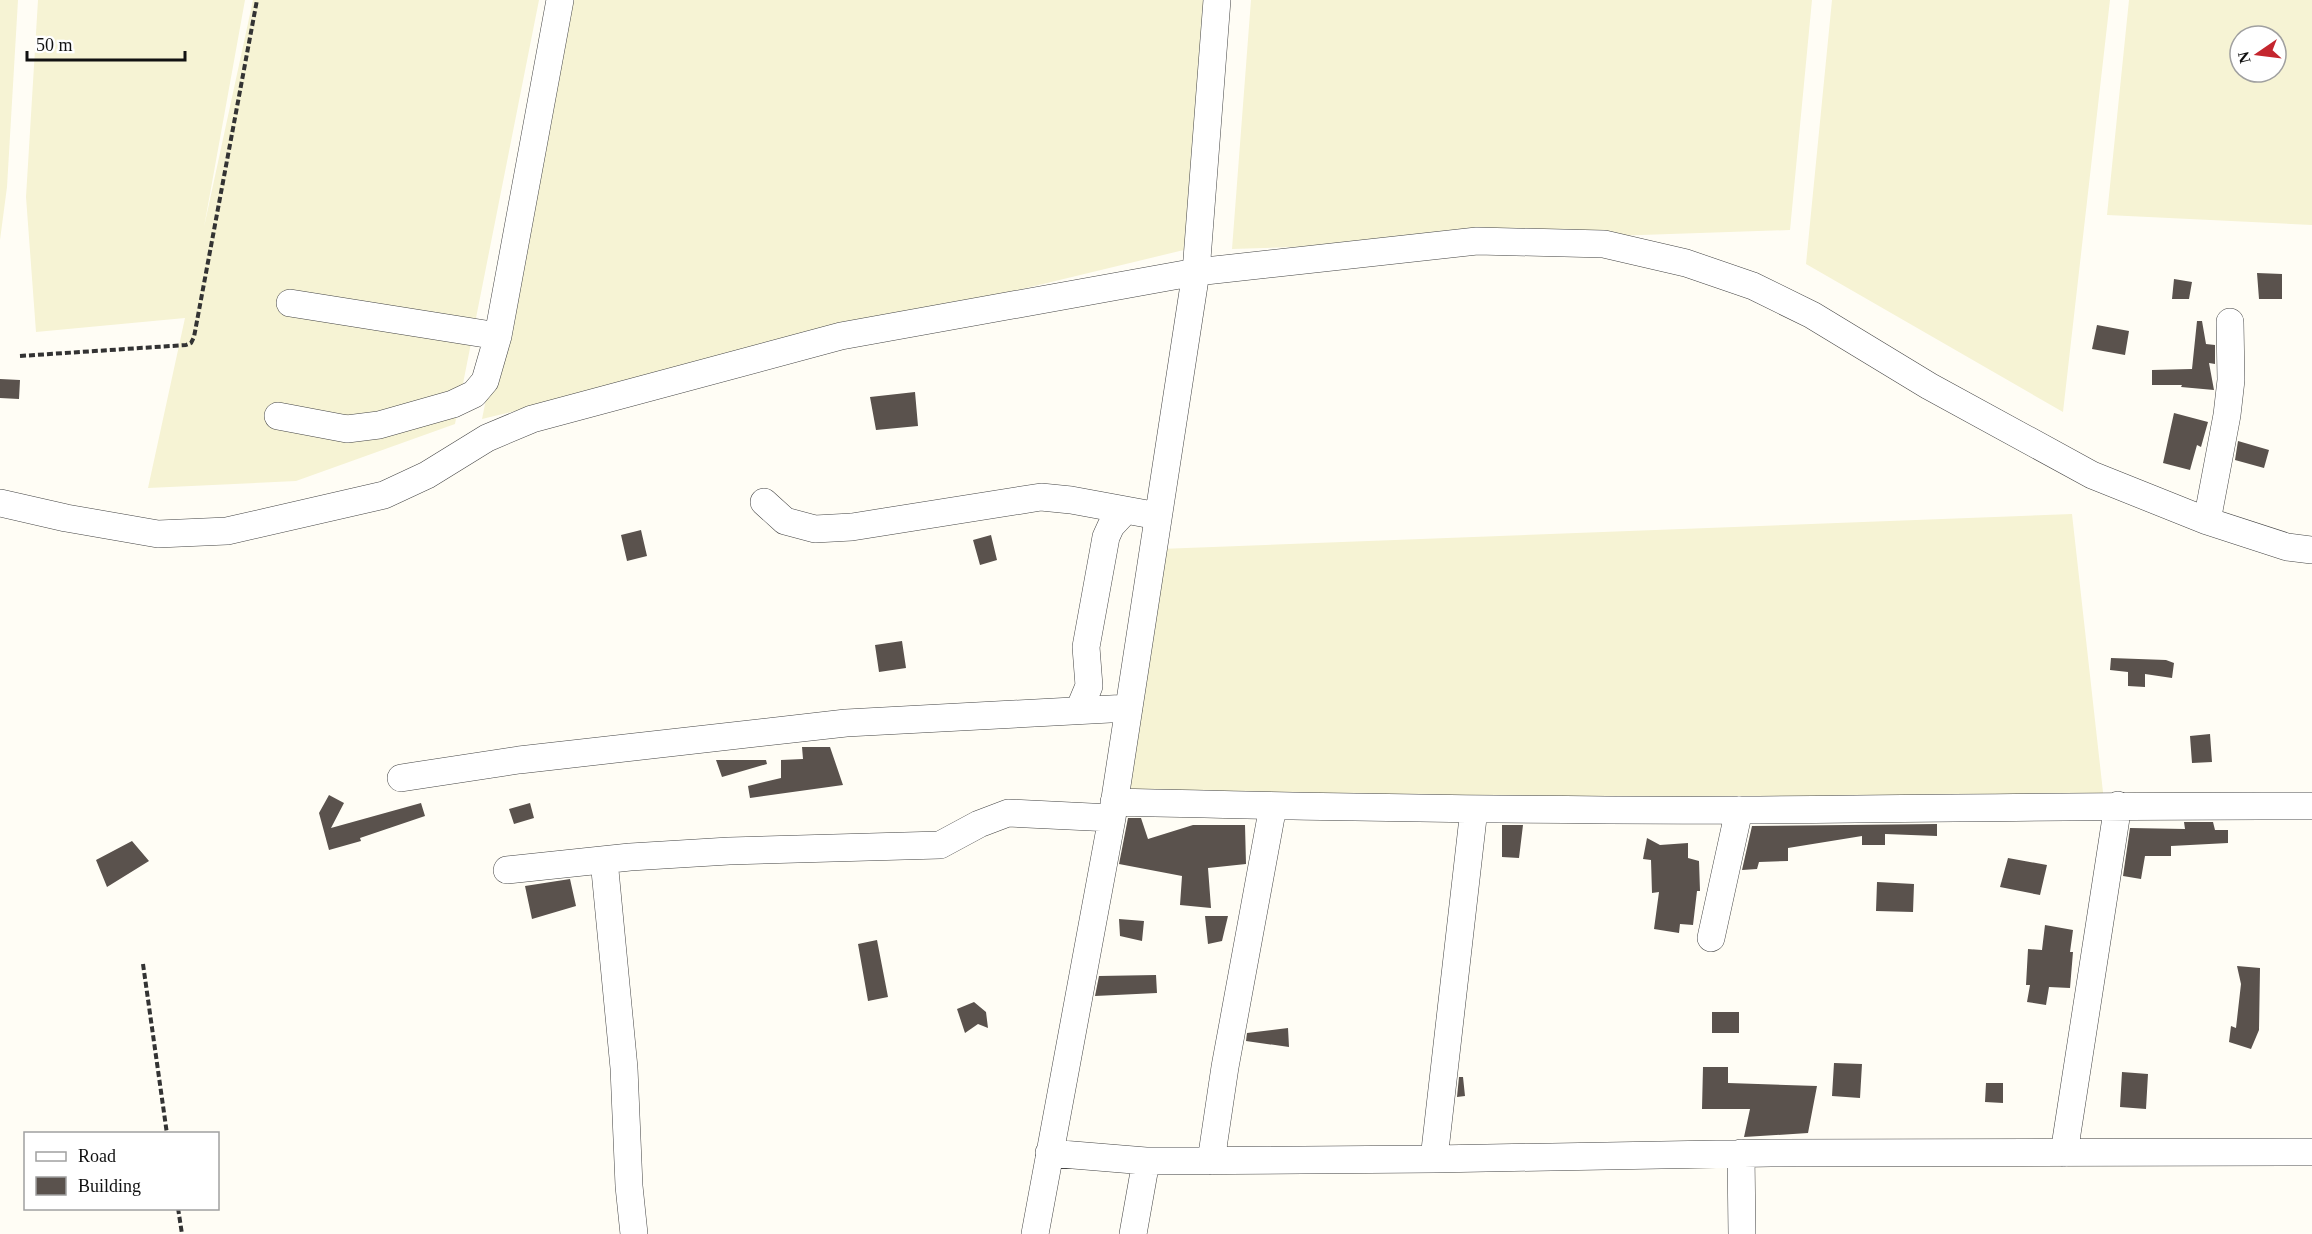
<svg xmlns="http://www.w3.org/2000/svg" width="2312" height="1234" font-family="Georgia,serif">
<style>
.farmland{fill:#f6f3d4;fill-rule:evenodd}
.building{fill:#5a524d}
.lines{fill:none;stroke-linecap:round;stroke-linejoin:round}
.minor-casing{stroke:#444;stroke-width:28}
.path{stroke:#333;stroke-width:4;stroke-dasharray:6 3;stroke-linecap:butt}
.minor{stroke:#fff;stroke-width:27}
</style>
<rect width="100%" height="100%" fill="#fffdf5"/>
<path class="farmland" d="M 0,0 L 18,0 L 7,187 L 0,240 Z
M 38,0 L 245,0 L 204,227 L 253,0 L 539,0 L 455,424 L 296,481 L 148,488 L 185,318 L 36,332 L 26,197 Z
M 566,0 L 1205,0 L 1188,249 L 482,419 Z
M 1251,0 L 1812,0 L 1790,230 L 1232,249 Z
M 1832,0 L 2110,0 L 2063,412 L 1806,264 Z
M 2129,0 L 2312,0 L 2312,225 L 2107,215 ZM 2240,36 L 2276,36 L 2276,72 L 2240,72 Z
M 2072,514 L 2104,801 L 1120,798 L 1160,549 Z"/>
<path class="building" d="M 2257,273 L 2282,274 L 2282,299 L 2259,299 Z
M 2174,279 L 2192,282 L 2189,299 L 2172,299 Z
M 2197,321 L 2202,321 L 2206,344 L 2215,345 L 2215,364 L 2209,363 L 2214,390 L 2181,387 L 2182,385 L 2152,385 L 2152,370 L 2192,369 Z
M 2097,325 L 2129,331 L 2125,355 L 2092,349 Z
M 0,379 L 20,380 L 19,399 L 0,398 Z
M 915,392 L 918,426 L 876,430 L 870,397 Z
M 2174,413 L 2208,422 L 2201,447 L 2197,445 L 2190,470 L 2163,463 Z
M 2238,441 L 2269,450 L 2264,468 L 2235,460 Z
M 641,530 L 647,556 L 627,561 L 621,535 Z
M 991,535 L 997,560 L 980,565 L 973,540 Z
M 902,641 L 906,668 L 879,672 L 875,645 Z
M 2111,658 L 2166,660 L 2174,663 L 2172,678 L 2145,674 L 2145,687 L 2128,686 L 2128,672 L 2110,670 Z
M 2210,734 L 2212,762 L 2192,763 L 2190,736 Z
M 802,747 L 830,747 L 843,785 L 750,798 L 748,786 L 781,778 L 781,760 L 803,759 Z
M 716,760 L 766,760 L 767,764 L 722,777 Z
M 329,795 L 344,803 L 331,828 L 421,803 L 425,816 L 360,838 L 361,841 L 329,850 L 319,813 Z
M 530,803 L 534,818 L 514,824 L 509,809 Z
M 1128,818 L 1141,818 L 1148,839 L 1193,825 L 1245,825 L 1246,864 L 1208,868 L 1211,908 L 1180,905 L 1182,876 L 1119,864 Z
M 2184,822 L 2213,822 L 2215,830 L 2228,830 L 2228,843 L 2171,846 L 2171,856 L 2145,856 L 2141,879 L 2123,876 L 2130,828 L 2185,829 Z
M 1937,824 L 1937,836 L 1885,834 L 1885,845 L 1862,845 L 1862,836 L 1788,848 L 1788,861 L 1759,862 L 1757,869 L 1742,870 L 1752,826 Z
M 1502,825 L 1523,825 L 1519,858 L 1502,857 Z
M 1647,838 L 1660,845 L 1688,843 L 1688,858 L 1699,861 L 1700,891 L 1697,891 L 1693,925 L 1680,924 L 1679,933 L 1654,929 L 1659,892 L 1652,893 L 1651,860 L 1643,859 Z
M 132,841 L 149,861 L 107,887 L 96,860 Z
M 2008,858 L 2047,865 L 2040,895 L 2000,887 Z
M 570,879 L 576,906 L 532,919 L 525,886 Z
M 1877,882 L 1914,884 L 1913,912 L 1876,911 Z
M 1205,916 L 1228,916 L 1222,941 L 1208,944 Z
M 1119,919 L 1144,921 L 1142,941 L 1120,936 Z
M 2045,925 L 2073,930 L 2070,952 L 2073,952 L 2070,988 L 2049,987 L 2046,1005 L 2027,1002 L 2030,985 L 2026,985 L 2028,949 L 2042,950 Z
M 877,940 L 888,997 L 868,1001 L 858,944 Z
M 2237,966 L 2260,968 L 2259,1030 L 2251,1049 L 2229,1042 L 2231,1026 L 2236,1028 L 2241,984 Z
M 1156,975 L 1157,993 L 1095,996 L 1099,976 Z
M 974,1002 L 986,1012 L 988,1028 L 978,1024 L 965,1033 L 957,1009 Z
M 1712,1012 L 1739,1012 L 1739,1033 L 1712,1033 Z
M 1288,1028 L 1289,1047 L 1246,1041 L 1247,1033 Z
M 1834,1063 L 1862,1064 L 1860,1098 L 1832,1096 Z
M 1703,1067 L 1728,1067 L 1728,1083 L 1817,1086 L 1808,1133 L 1744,1137 L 1750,1109 L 1702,1109 Z
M 2122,1072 L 2148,1074 L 2146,1109 L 2120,1107 Z
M 1459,1077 L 1463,1077 L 1465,1096 L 1457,1097 Z
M 1986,1083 L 2003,1083 L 2003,1103 L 1985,1102 Z"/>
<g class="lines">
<g class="minor-casing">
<path id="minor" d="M 290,303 L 498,336
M 278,416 L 347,429 L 379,425 L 453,404 L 474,394 L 485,381 L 498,336 L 560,0
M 764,502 L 785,521 L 815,529 L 852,527 L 1041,497 L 1071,500 L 1158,516
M 0,503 L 66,518 L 158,534 L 227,531 L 384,495 L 427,475 L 487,438 L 532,419 L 841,336 L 1196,272 L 1477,241 L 1604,244 L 1686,263 L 1753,286 L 1812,315 L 1929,386 L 2092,475 L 2207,521 L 2287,547 L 2312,550
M 2207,521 L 2227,415 L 2231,380 L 2230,322
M 1079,710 L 1089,686 L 1086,647 L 1106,537 L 1111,526 L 1125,511
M 401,778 L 519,760 L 846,723 L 1129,708
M 1114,802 C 1323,807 1531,811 1740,810 C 1931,809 2121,805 2312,806
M 604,860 L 624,1068 L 629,1186 L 634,1234
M 507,870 L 630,857 L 729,851 L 940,845 L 979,824 L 1008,813 L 1112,818
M 1711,938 L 1739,810
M 1049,1153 L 1146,1161 L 1434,1159 L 1771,1153 L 2312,1152
M 1741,1153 L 1742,1234
M 2064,1153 L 2118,805
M 1434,1159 L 1474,809
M 1211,1161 L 1225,1067 L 1273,806
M 1035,1234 L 1112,818 L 1196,272 L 1217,0
M 1133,1234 L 1146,1161"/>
</g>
<path class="path" d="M 20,356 L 186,345 L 191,343 L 194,337 L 257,0
M 143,964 L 167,1134
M 178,1208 L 182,1234"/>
<use href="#minor" class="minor"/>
</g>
<rect x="24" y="1132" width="195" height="78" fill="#ffffff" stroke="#a0a0a0" stroke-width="1.5"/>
<rect x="36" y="1152" width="30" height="9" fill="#ffffff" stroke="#a0a0a0" stroke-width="1.5"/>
<text x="78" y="1162" font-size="18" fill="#111111">Road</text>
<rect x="36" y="1177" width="30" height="18" fill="#5a524d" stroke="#a0a0a0" stroke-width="1.5"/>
<text x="78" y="1192" font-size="18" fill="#111111">Building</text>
<g transform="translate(2258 54) rotate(256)"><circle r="28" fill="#ffffff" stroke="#a0a0a0" stroke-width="1.5"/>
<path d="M0-4.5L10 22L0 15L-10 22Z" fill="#c4262e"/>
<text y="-9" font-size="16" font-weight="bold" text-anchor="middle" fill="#111111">N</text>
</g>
<path d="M27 51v9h158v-9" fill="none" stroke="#111111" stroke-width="3"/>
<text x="36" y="51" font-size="18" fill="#111111" stroke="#ffffff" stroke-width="4.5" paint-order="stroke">50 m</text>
</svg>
